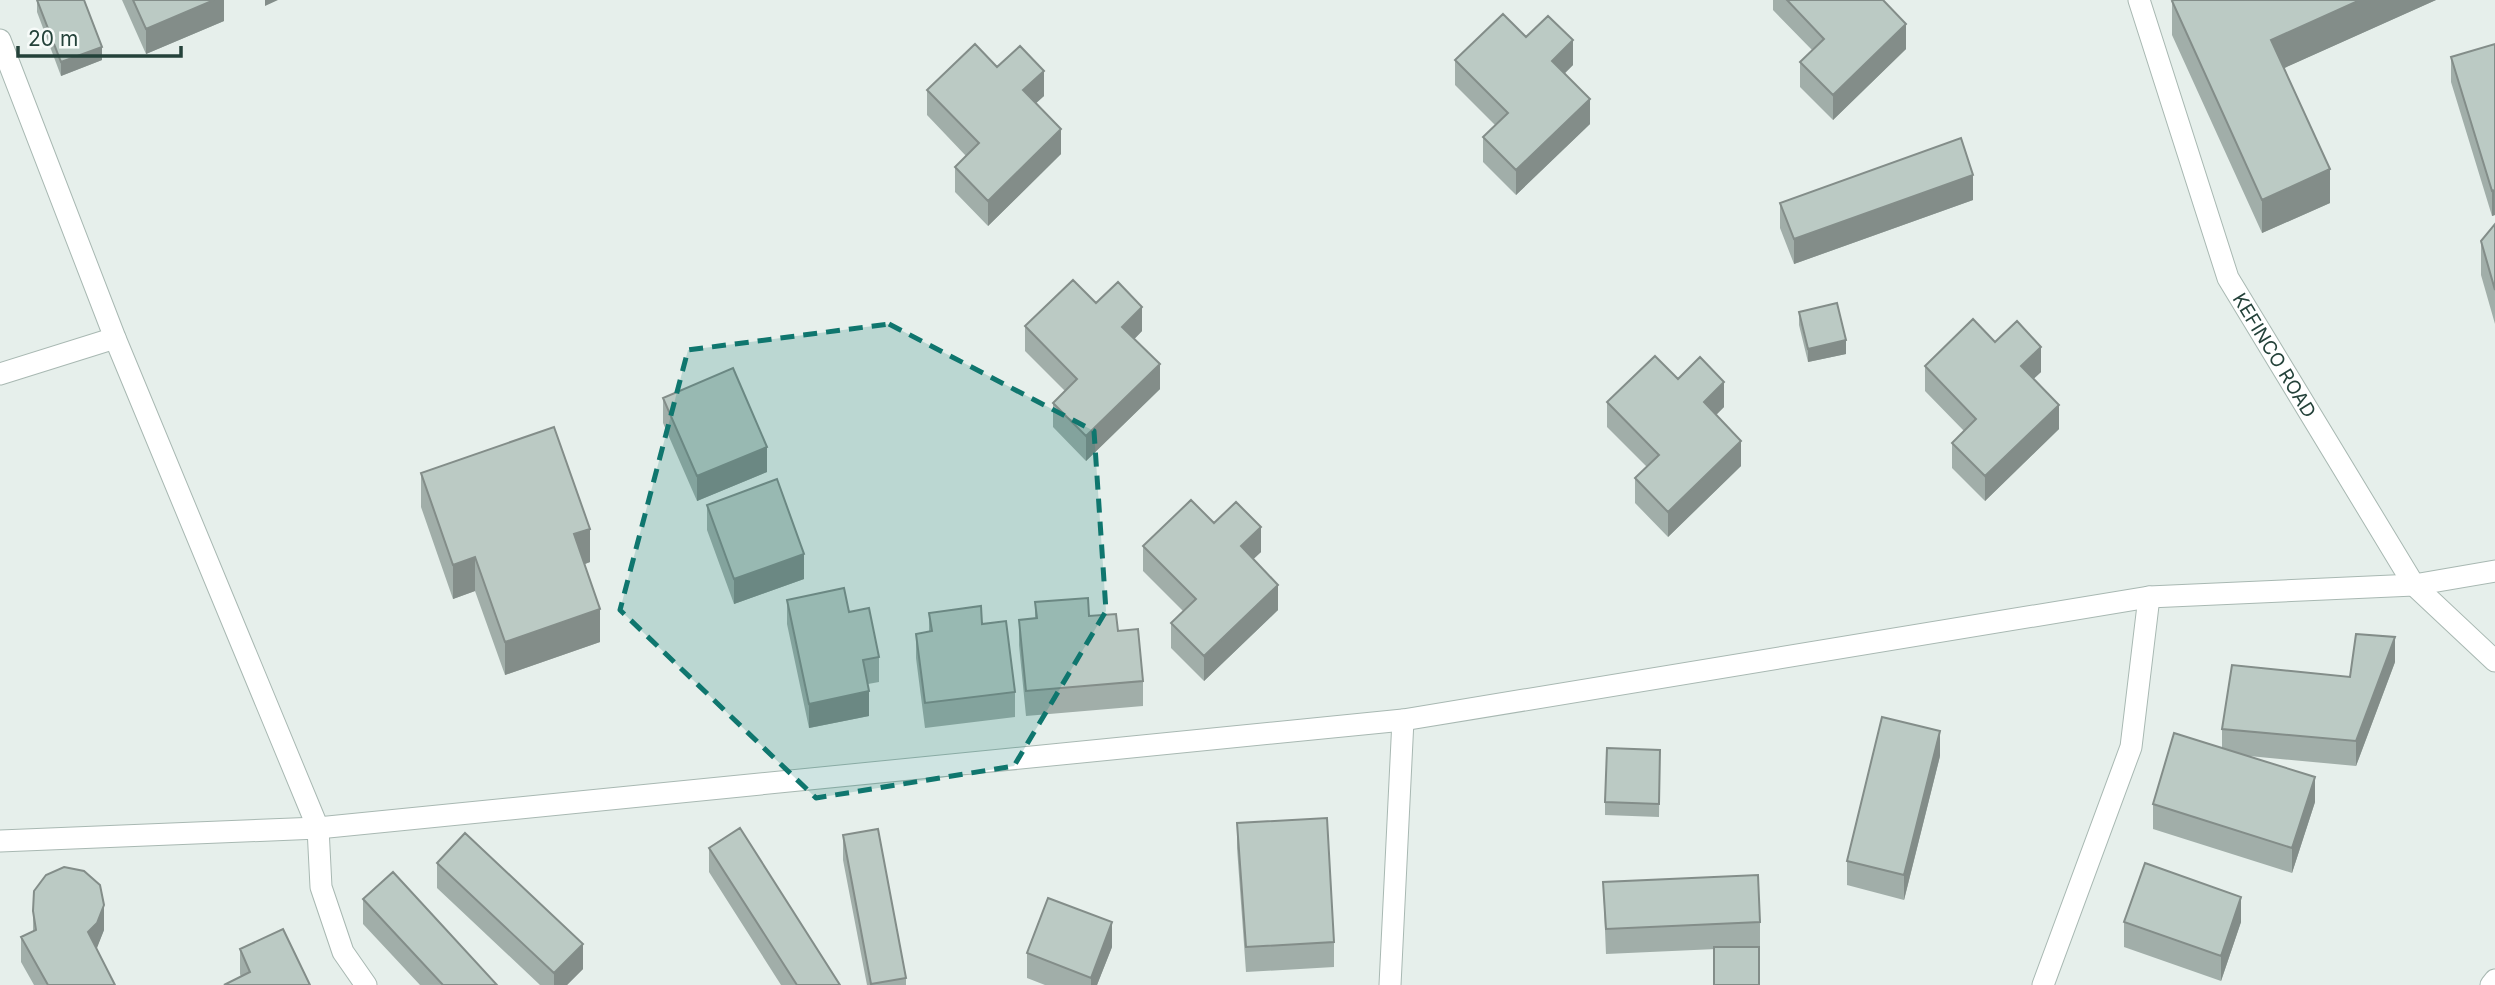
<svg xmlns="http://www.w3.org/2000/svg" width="2495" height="985" font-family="Inter,sans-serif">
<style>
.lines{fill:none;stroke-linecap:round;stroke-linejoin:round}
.minor-casing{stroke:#a8b8b2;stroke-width:23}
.minor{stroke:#fff;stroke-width:21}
.wall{fill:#a1aea9}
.shaded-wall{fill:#838d89}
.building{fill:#bbcac4;stroke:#838d89;stroke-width:2}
.marked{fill:#0f766e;fill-opacity:0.2;stroke:#0f766e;stroke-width:5;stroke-dasharray:14 9;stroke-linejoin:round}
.labels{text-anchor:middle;stroke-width:7;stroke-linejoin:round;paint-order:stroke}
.street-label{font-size:19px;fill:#24423a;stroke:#f7fbf9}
</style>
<rect width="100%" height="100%" fill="#e6efeb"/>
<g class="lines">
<g class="minor-casing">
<g id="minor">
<path id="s1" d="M 2139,0 L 2228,278 L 2414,585 L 2495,661"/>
<path d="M 0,40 L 115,338 L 318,828 L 321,887 L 343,952 L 366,985"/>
<path d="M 0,374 L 115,338"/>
<path d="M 0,841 L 318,828 L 1403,720 L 2149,597 L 2414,585 L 2495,571"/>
<path d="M 1390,985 L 1403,720"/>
<path d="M 2043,985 L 2131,747 L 2149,597"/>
<path d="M 2491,985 L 2495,980"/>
</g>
</g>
<use href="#minor" class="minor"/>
</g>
<path class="wall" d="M 37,0 L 102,60 L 61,76 L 37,12 Z
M 122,0 L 224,0 L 224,21 L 146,54 Z
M 1773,0 L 1883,0 L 1906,49 L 1833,120 L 1800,87 L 1800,62 L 1812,50 L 1773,10 Z
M 2174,0 L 2436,0 L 2284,68 L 2330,203 L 2262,233 L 2172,35 L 2172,1 Z
M 1526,37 L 1573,65 L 1565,73 L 1590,124 L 1516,195 L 1483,162 L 1483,137 L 1495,125 L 1455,85 L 1455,60 Z
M 2495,44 L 2495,215 L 2492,216 L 2451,82 L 2451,57 Z
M 997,67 L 1044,96 L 1036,103 L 1061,154 L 988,226 L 955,192 L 955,167 L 966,156 L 927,115 L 927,90 Z
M 1973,200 L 1794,264 L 1780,228 L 1780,203 Z
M 2495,224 L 2495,324 L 2481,275 L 2481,241 Z
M 1096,303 L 1142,331 L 1134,339 L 1160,389 L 1086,461 L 1053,427 L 1053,403 L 1065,391 L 1025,351 L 1025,326 Z
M 1799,312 L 1846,354 L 1808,362 L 1799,325 Z
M 1995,342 L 2041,372 L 2033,379 L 2059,429 L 1985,501 L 1952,468 L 1952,443 L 1964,431 L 1925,391 L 1925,366 Z
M 1678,379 L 1724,407 L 1716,415 L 1741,466 L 1668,537 L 1635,503 L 1635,478 L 1647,467 L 1607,427 L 1607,402 Z
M 663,398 L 767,472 L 697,501 L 663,423 Z
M 421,473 L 590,562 L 585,564 L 600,642 L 505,675 L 475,591 L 453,599 L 421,507 Z
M 707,505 L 804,579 L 734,604 L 707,530 Z
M 1214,523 L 1261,552 L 1253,559 L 1278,610 L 1204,681 L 1171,648 L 1171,623 L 1183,611 L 1143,571 L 1143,546 Z
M 787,600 L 849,612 L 879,657 L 879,682 L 868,684 L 869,716 L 809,728 L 787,624 Z
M 1035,602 L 1089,616 L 1118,631 L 1143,681 L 1143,706 L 1026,716 L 1019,645 L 1019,620 L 1035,619 Z
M 929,613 L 982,624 L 1015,692 L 1015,717 L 925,728 L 916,658 L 916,634 L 929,632 Z
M 2395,662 L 2356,766 L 2249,756 L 2315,802 L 2292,873 L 2153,829 L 2153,804 L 2222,748 L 2222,729 L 2350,677 Z
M 1660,750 L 1659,817 L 1605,815 L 1605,802 Z
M 1940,756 L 1904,900 L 1847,885 L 1847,861 Z
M 1237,823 L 1334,942 L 1334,967 L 1246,972 L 1237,848 Z
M 843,835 L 906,978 L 906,985 L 867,985 L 843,860 Z
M 709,848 L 840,985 L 781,985 L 709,872 Z
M 437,863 L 583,969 L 567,985 L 540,985 L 437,888 Z
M 1603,882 L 1760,922 L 1760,947 L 1606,954 Z
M 363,899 L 497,985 L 420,985 L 363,924 Z
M 33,911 L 104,930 L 96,949 L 115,985 L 34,985 L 21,962 L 21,937 L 33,931 Z
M 2124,922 L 2241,922 L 2221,981 L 2124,947 Z
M 1112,947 L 1097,985 L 1045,985 L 1027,978 L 1027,953 Z
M 240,949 L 310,985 L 241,977 L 240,974 Z"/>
<path class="shaded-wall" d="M 214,0 L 224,0 L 224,21 L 146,54 L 146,29 Z
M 265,0 L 278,0 L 265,6 Z
M 2360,0 L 2436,0 L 2271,74 L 2271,40 Z
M 1906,24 L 1906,49 L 1833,120 L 1833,95 Z
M 1573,40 L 1573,65 L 1552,86 L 1552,61 Z
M 102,47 L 102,60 L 61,76 L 61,62 Z
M 1044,71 L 1044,96 L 1023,115 L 1023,90 Z
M 1590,99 L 1590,124 L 1516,195 L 1516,170 Z
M 1061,129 L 1061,154 L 988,226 L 988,201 Z
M 2330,169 L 2330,203 L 2262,233 L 2262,200 Z
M 1973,175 L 1973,200 L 1794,264 L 1794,239 Z
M 2495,190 L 2495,215 L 2492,216 L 2492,191 Z
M 1142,307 L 1142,331 L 1122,352 L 1122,327 Z
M 1846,340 L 1846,354 L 1808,362 L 1808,349 Z
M 2041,347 L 2041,372 L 2021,391 L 2021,366 Z
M 1160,364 L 1160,389 L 1086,461 L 1086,436 Z
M 1724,382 L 1724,407 L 1704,427 L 1704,402 Z
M 2059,405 L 2059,429 L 1985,501 L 1985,476 Z
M 1741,441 L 1741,466 L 1668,537 L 1668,512 Z
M 767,447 L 767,472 L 697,501 L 697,476 Z
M 1261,527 L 1261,552 L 1241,571 L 1241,546 Z
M 590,529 L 590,562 L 574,568 L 574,534 Z
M 804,554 L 804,579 L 734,604 L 734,579 Z
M 475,557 L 475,591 L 453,599 L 453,565 Z
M 1278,585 L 1278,610 L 1204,681 L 1204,656 Z
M 600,609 L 600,642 L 505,675 L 505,642 Z
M 2395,637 L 2395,662 L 2356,766 L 2356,741 Z
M 869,691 L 869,716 L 809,728 L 809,704 Z
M 1940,731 L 1940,756 L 1904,900 L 1904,875 Z
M 2315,777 L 2315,802 L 2292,873 L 2292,848 Z
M 2241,897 L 2241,922 L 2221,981 L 2221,956 Z
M 104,905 L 104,930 L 97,948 L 88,957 L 88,932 Z
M 1112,922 L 1112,947 L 1097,985 L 1091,985 L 1091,978 Z
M 583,944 L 583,969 L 567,985 L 554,985 L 554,973 Z"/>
<path class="building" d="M 37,0 L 84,0 L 102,47 L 61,62 Z
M 133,0 L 214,0 L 146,29 Z
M 1787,0 L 1883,0 L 1906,24 L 1833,95 L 1800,62 L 1824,39 Z
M 2174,0 L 2360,0 L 2271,40 L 2330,169 L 2262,200 L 2172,1 Z
M 1503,14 L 1526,37 L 1548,16 L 1573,40 L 1552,61 L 1590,99 L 1516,170 L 1483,137 L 1508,113 L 1455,60 Z
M 975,44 L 997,67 L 1020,46 L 1044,71 L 1023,90 L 1061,129 L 988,201 L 955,167 L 979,143 L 927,90 Z
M 2495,44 L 2495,190 L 2492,191 L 2451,57 Z
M 1961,138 L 1973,175 L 1794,239 L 1780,203 Z
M 2495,224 L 2495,290 L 2481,241 Z
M 1073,280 L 1096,303 L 1118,282 L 1142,307 L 1122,327 L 1160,364 L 1086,436 L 1053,403 L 1077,379 L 1025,326 Z
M 1837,303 L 1846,340 L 1808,349 L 1799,312 Z
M 1973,319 L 1995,342 L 2017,321 L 2041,347 L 2021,366 L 2059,405 L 1985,476 L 1952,443 L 1976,419 L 1925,366 Z
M 1655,356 L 1678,379 L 1700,357 L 1724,382 L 1704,402 L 1741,441 L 1668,512 L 1635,478 L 1659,455 L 1607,402 Z
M 733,368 L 767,447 L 697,476 L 663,398 Z
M 554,427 L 590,529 L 574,534 L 600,609 L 505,642 L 475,557 L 453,565 L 421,473 Z
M 777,479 L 804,554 L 734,579 L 707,505 Z
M 1191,500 L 1214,523 L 1236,502 L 1261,527 L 1241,546 L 1278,585 L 1204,656 L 1171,623 L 1196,599 L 1143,546 Z
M 844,588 L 849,612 L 869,608 L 879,657 L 863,660 L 869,691 L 809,704 L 787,600 Z
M 1088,598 L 1089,616 L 1116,614 L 1118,631 L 1138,629 L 1143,681 L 1026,691 L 1019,620 L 1037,618 L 1035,602 Z
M 981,606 L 982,624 L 1006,621 L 1015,692 L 925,703 L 916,634 L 932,631 L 929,613 Z
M 2356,634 L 2395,637 L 2356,741 L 2222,729 L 2232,665 L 2350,677 Z
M 1882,717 L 1940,731 L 1904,875 L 1847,861 Z
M 2174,733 L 2315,777 L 2292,848 L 2153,804 Z
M 1607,748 L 1660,750 L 1659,804 L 1605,802 Z
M 1327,818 L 1334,942 L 1246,947 L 1237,823 Z
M 740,828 L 840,985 L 797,985 L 709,848 Z
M 878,829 L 906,978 L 871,984 L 843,835 Z
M 465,833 L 583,944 L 554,973 L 437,863 Z
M 2145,863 L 2241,897 L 2221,956 L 2124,922 Z
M 64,867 L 84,871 L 100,885 L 104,905 L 97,923 L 88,932 L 115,985 L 48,985 L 21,937 L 36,930 L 33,911 L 34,891 L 46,875 Z
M 393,872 L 497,985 L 443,985 L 363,899 Z
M 1758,875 L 1760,922 L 1606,929 L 1603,882 Z
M 1048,898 L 1112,922 L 1091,978 L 1027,953 Z
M 283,929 L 310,985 L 224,985 L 250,972 L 240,949 Z
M 1714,947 L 1759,947 L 1759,985 L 1714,985 Z"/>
<path class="marked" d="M 889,324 L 1094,431 L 1106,611 L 1014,766 L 816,798 L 620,610 L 688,350 Z"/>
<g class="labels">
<g class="street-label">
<text dy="7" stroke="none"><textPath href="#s1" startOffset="382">KEFINCO ROAD</textPath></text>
</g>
</g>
<path d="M18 46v10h163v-10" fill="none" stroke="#24423a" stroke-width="3.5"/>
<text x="28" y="46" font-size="21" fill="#24423a" stroke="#f7fbf9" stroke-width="5" paint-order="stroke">20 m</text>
</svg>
